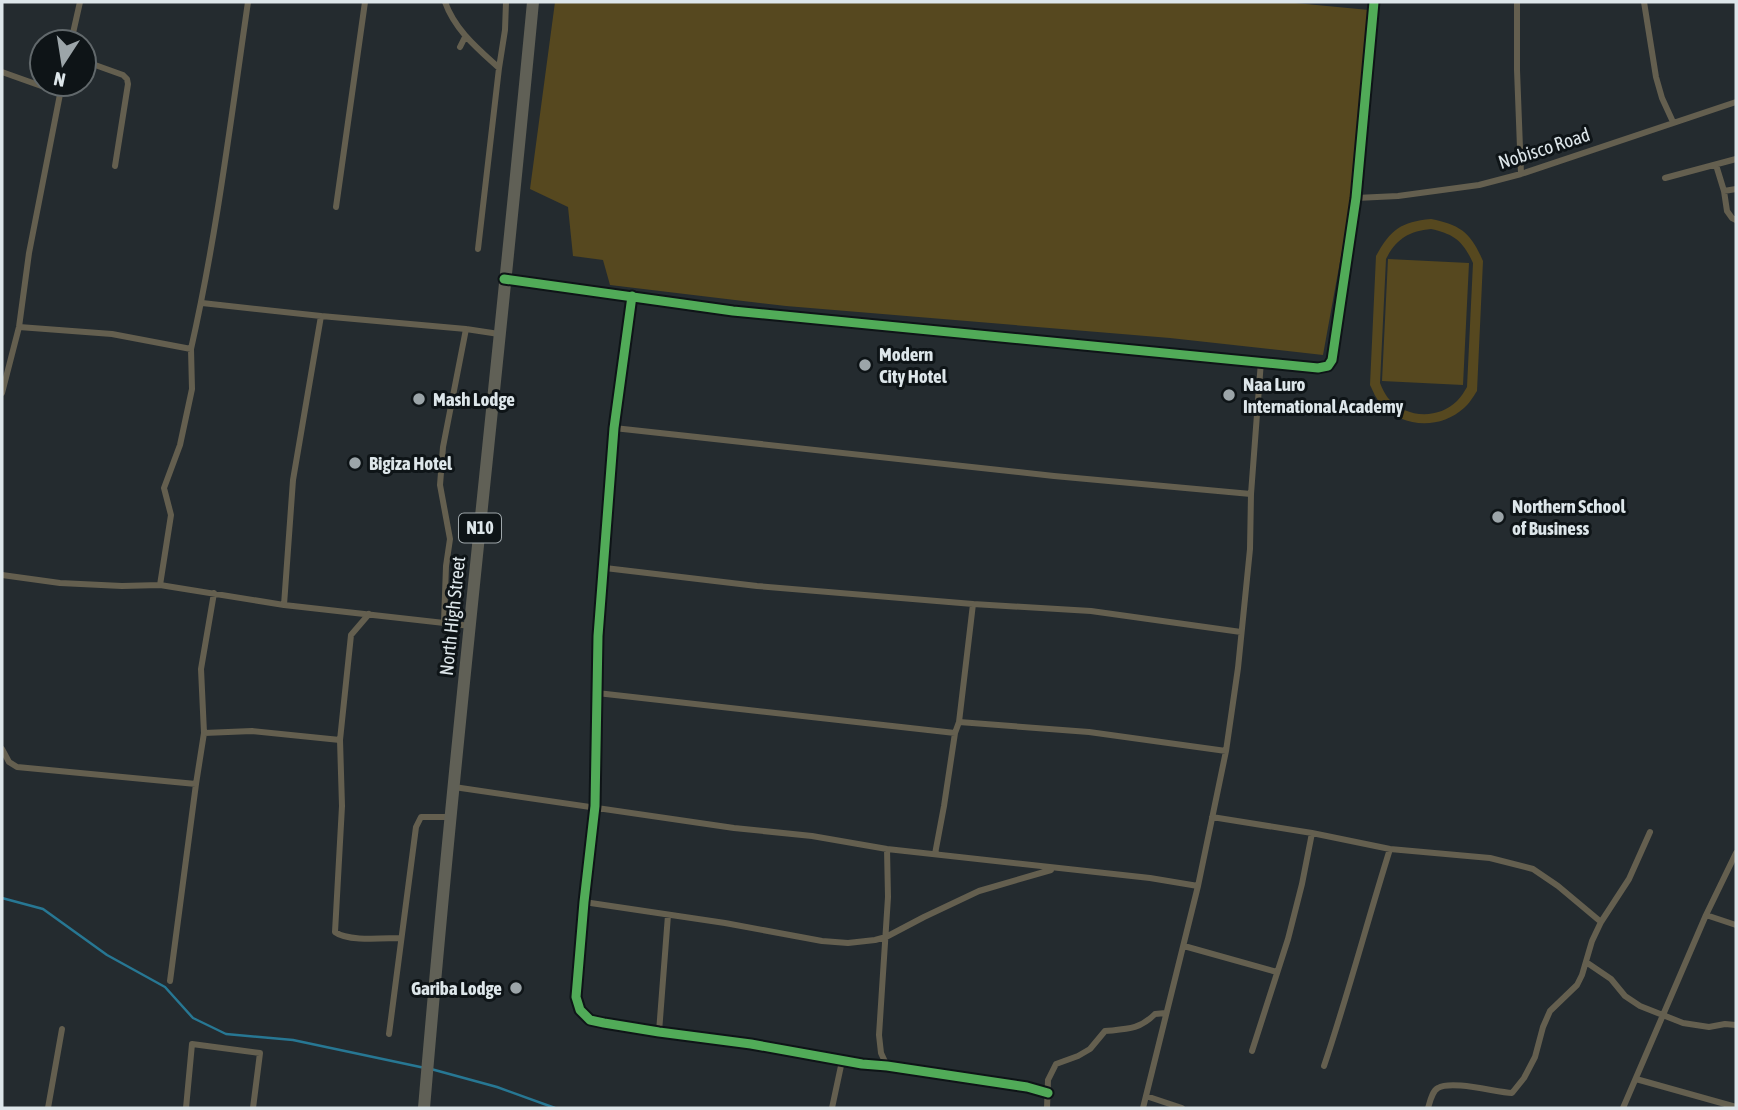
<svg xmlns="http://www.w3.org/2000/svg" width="1738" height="1110" font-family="'Asap Condensed',sans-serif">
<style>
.green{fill:#56481f;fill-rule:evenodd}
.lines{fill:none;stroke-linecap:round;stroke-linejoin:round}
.stream{stroke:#277793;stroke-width:2.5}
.street{stroke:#645f4f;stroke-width:6}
.highway{stroke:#606056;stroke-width:12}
.cycleway-casing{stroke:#0e1417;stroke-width:13}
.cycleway{stroke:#51ab58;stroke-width:9}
.poi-dot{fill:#9ca5a9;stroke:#0e1417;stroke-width:2.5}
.labels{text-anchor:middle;stroke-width:6;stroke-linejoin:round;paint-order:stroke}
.shield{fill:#0e1417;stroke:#9fa7ab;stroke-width:2}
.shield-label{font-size:18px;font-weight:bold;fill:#dde6ea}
.street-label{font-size:19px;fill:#dde6ea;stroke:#0e1417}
.poi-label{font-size:19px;font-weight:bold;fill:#dde6ea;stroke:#0e1417;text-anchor:start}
</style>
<rect width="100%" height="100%" fill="#242b2f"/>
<path class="green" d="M 555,2 L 1285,2 L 1369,10 L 1367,90 L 1353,190 L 1323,355 L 1170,338 L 786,306 L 610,285 L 603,260 L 573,256 L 568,207 L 530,189 Z
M 1431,219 C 1461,225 1471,233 1483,261 L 1477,391 C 1473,397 1469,404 1464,408 C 1440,430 1402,428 1381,404 C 1376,399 1373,391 1370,385 L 1376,256 C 1391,229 1401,222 1431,219 ZM 1431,229 C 1454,234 1463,241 1473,263 L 1467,387 C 1464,392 1461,397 1457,401 C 1438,420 1405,418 1388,398 C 1385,394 1382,388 1380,383 L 1386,259 C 1396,239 1409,231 1431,229 Z
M 1388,259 L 1469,263 L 1463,385 L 1382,381 Z"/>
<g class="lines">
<path class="stream" d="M 2,898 L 43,909 L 107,955 L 165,987 L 193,1018 L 226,1034 L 293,1040 L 425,1068
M 431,1069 L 497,1087 L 555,1108"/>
<path class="street" d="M 445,2 C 455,30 477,48 499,68 L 478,249
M 1517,2 L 1517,70 L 1521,174
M 1644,2 L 1656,77 L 1662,98 L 1673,122
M 71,42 L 80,2
M 460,47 L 465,37
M 84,61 L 123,75 L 127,79 L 128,84 L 115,166
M 499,68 L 505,30 L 506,2
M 2,72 L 61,93
M 1716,165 L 1724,191 L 1727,211 L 1732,218 L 1736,220
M 1665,178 L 1736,159
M 1724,191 L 1736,189
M 1356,198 L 1398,196 L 1479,185 L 1521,174 L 1736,102
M 336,207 L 365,2
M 506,279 L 733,311 L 1318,368 L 1328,366 L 1332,360 L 1356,198 L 1374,2
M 632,296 L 614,428 L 598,636 L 595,806 L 584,902 L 576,997 L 580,1010 L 590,1020 L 604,1023 L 659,1032 L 751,1044 L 862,1064 L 887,1066 L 1027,1087 L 1048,1093
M 202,303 L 321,316 L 466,329 L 499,334
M 19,327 L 112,334 L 191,349 C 217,234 231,118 248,2
M 2,393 L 19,327 L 29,253 L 62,84
M 614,428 L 1054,476 L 1251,494
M 605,568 L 757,586 L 973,604 L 1091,611 L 1241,632
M 2,575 L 60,583 L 122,586 L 160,585 L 284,605 L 471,626
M 160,585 L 171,515 L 164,488 L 180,445 L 192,389 L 191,349
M 284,605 L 293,480 L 321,316
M 444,622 L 446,566 L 450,539 L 440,485 L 443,447 L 466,329
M 597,693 L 955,733
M 959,722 L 1089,732 L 1226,751
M 204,733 L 201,669 L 214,593
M 340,740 L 342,806 L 335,932 C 348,942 385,938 401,938
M 2,749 L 9,762 L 17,767 L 196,784 L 204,733 L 252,731 L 340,740 L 351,635 L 369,614
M 454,787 L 734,828 L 812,836 L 887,849 L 1150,878 L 1198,886
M 1212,817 L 1312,833 L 1390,849 L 1490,858 L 1533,869 L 1558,886 L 1601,922
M 935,854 L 944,806 L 955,733 L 959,722 L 973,604
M 584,902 L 725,923 L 822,941 L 848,943 L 875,940 L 886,937 L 924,917 L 979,891 L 1051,870
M 1706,915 L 1736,925
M 1184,946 L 1277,972
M 1586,962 L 1611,979 L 1625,996 L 1640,1006 L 1683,1023 L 1709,1027 L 1725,1024 L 1736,1025
M 170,981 L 196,784
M 659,1032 L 668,915
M 389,1034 L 416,827 L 421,817 L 449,817
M 1252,1051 L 1288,939 L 1302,884 L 1312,833
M 887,1066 L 881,1053 L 879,1035 L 888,897 L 887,849
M 1324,1066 C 1348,995 1367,922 1390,849
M 1636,1079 L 1736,1107
M 1146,1096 L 1182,1108
M 48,1108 L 62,1029
M 186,1108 L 192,1044 L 260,1053 L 253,1108
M 832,1108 L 842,1061
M 1047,1108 L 1048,1080 L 1056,1064 L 1078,1056 L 1090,1049 L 1105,1031 C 1127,1029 1139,1030 1155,1014 L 1166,1013
M 1143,1108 L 1198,886 L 1226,751 L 1238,668 L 1250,549 L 1251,494 L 1261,361
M 1428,1108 C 1430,1102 1432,1091 1438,1088 C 1452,1080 1495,1092 1512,1093 L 1524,1078 L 1535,1057 L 1543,1027 L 1550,1011 L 1577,985 L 1582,975 L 1592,941 L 1601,922 L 1629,879 L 1650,832
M 1623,1108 L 1706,915 L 1736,853"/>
<path class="highway" d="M 424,1108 C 455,739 498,371 533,2"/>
<g class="cycleway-casing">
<path id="cycleway" d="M 504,279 L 733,311 L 1318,368 L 1328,366 L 1332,360 L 1356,198 L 1374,2
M 632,296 L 614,428 L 598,636 L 595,806 L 584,902 L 576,997 L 580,1010 L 590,1020 L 604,1023 L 659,1032 L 751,1044 L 862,1064 L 887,1066 L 1027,1087 L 1048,1093"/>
</g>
<use href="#cycleway" class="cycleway"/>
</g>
<g class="poi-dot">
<circle cx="865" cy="365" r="7"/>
<circle cx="1229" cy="395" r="7"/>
<circle cx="419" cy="399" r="7"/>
<circle cx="355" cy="463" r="7"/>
<circle cx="1498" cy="517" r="7"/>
<circle cx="516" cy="988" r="7"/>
</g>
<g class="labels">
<rect class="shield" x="459" y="513.5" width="42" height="29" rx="5"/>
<g class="shield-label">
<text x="480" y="534">N10</text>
</g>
<g class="street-label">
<text transform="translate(1544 148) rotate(-18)" y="7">Nobisco Road</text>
<text transform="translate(452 616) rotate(-84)" y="7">North High Street</text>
</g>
<g class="poi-label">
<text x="879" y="361">Modern<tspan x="879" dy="22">City Hotel</tspan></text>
<text x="1243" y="391">Naa Luro<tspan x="1243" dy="22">International Academy</tspan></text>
<text x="433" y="406">Mash Lodge</text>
<text x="369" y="470">Bigiza Hotel</text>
<text x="1512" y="513">Northern School<tspan x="1512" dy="22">of Business</tspan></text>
<text x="502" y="995" text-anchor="end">Gariba Lodge</text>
</g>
</g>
<rect width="1738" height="1110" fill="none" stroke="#dde6ea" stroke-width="7"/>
<g transform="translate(63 63) rotate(192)"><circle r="33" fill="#0e1417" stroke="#61686b" stroke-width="2"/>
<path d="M0-5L12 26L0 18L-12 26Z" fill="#9ca5a9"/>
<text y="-10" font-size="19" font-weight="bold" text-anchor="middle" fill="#dde6ea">N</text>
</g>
</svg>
